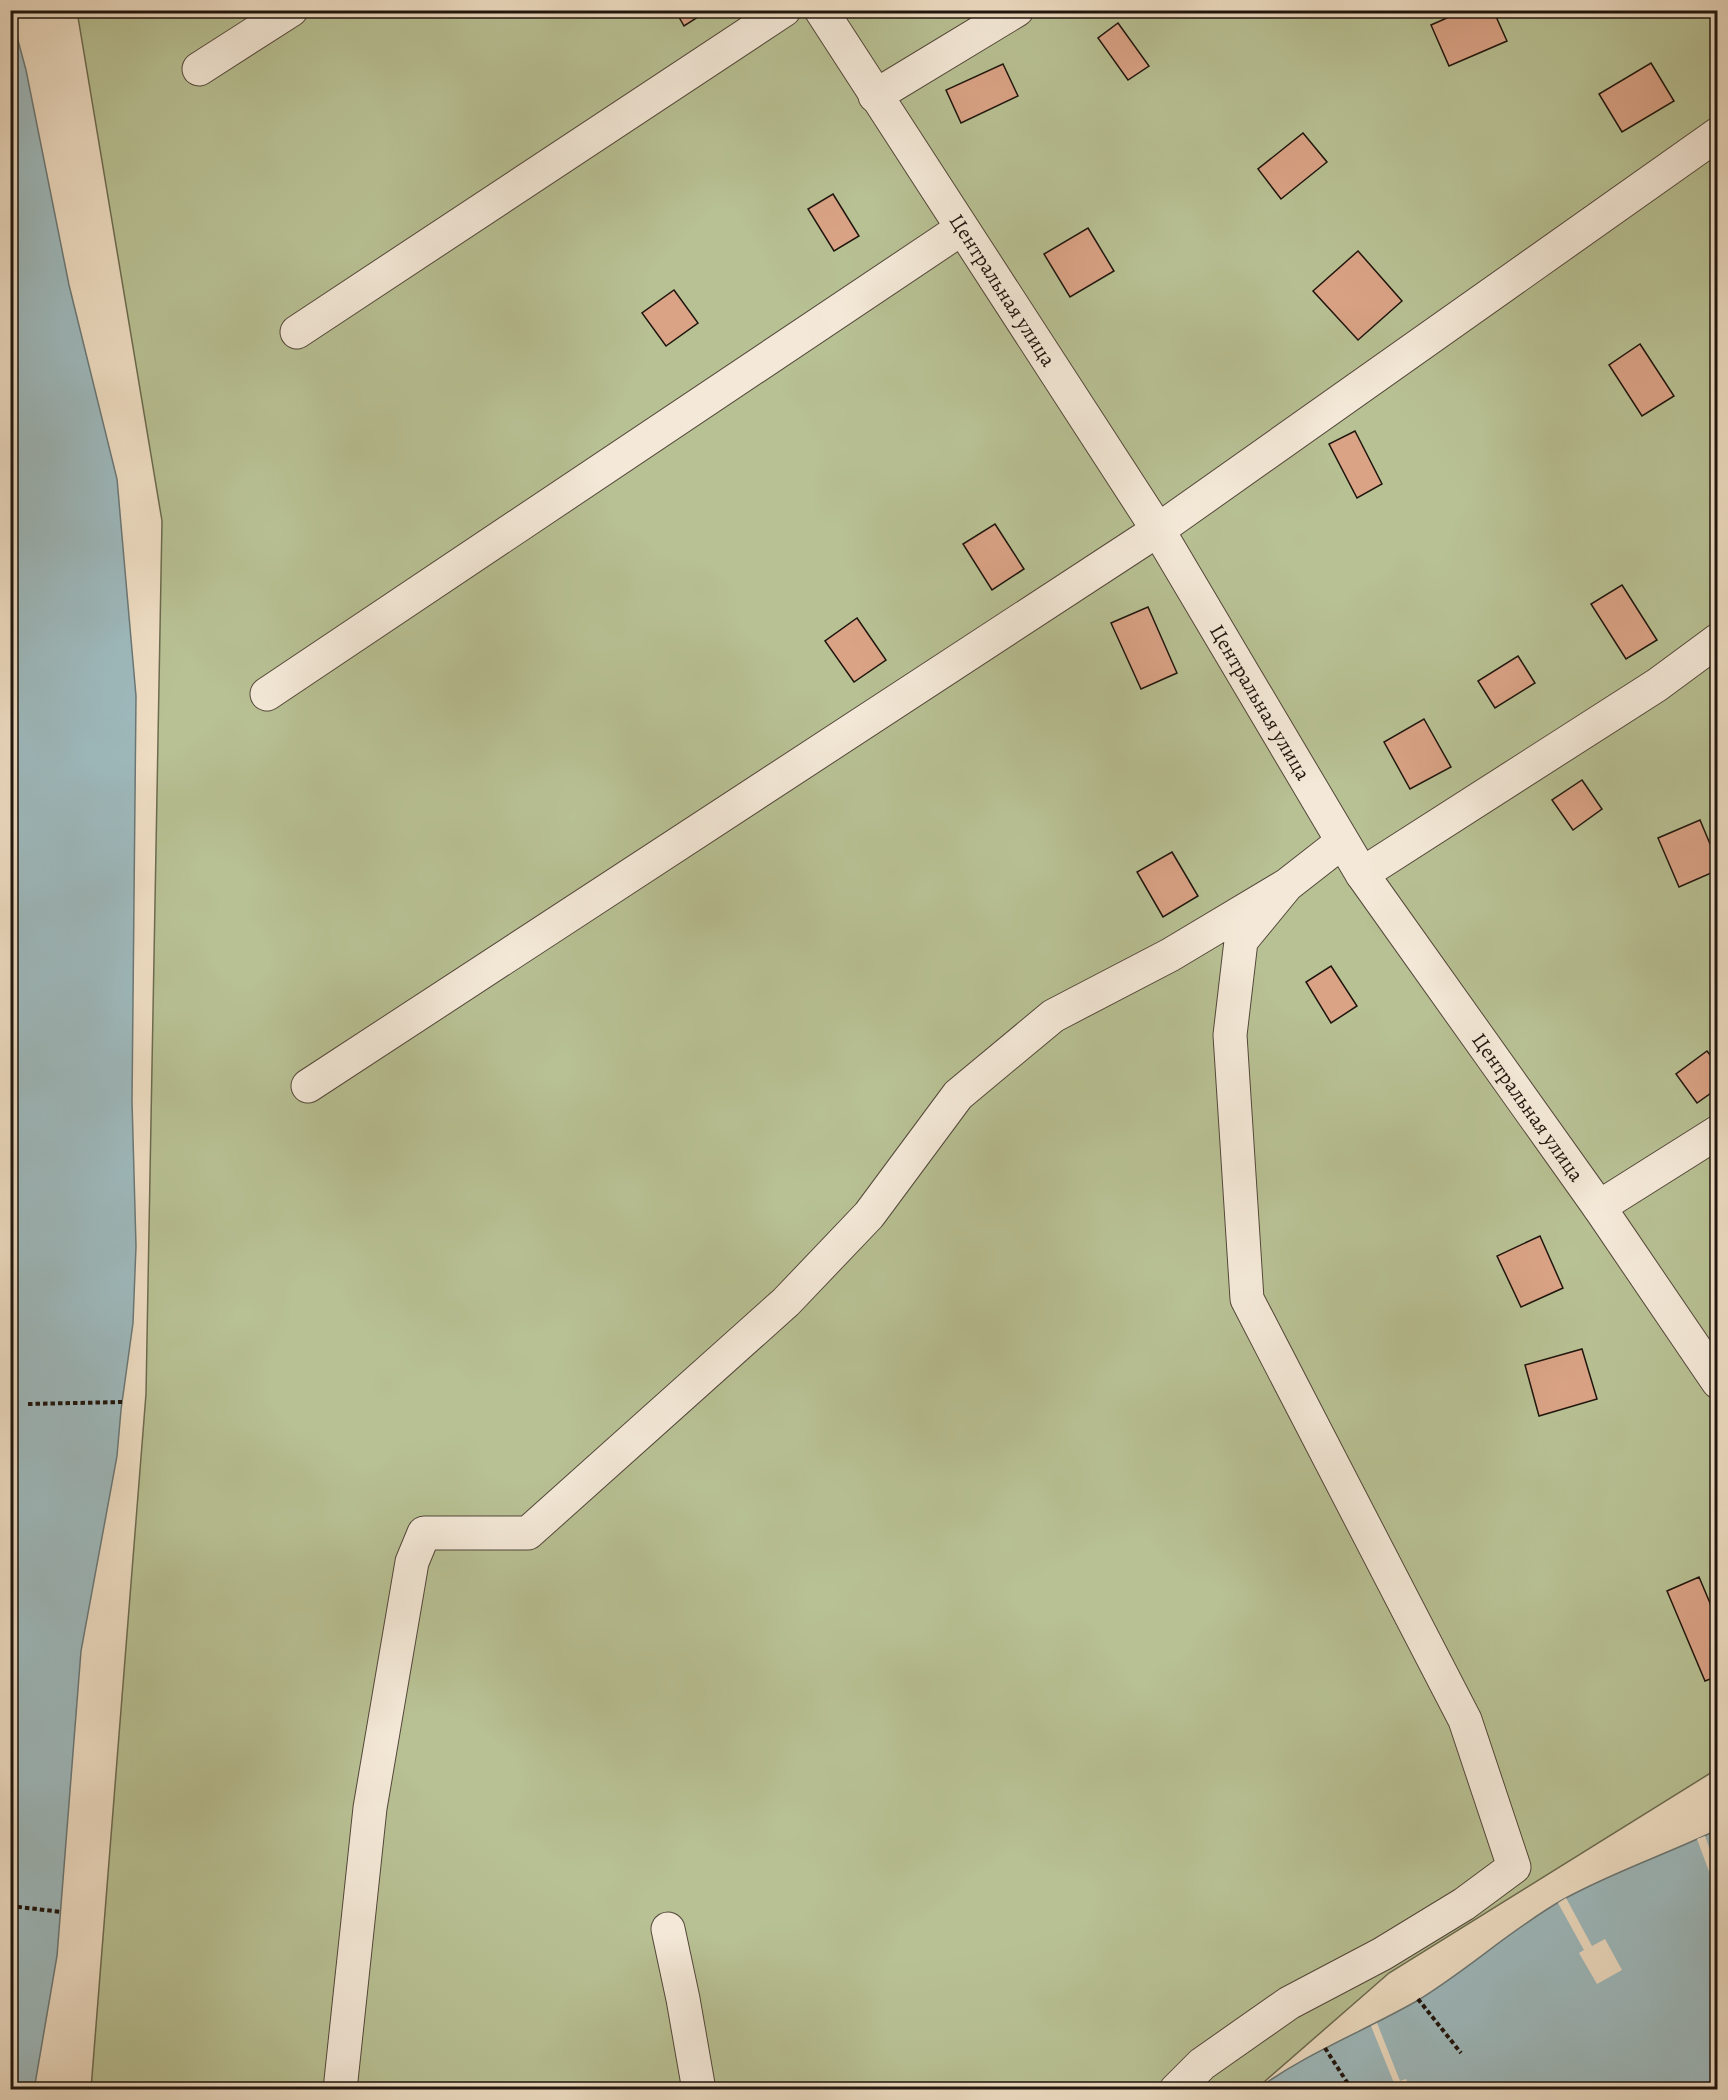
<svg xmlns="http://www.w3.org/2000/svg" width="1728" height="2100" font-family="Alegreya,serif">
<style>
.green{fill:#b8c194;stroke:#6c6b50;stroke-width:1.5}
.water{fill:#9ebabe;stroke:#6b7877;stroke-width:1.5}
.pier{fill:#eeddc3}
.building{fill:#daa386;stroke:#1f150d;stroke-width:1.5}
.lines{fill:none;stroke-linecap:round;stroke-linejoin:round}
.minor-casing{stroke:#53473a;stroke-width:35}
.tertiary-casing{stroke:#53473a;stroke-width:35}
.path{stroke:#1f150d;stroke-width:4;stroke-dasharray:4.5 3;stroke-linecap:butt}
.minor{stroke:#f4e9d8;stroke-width:33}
.tertiary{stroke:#f4e9d8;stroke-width:33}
.labels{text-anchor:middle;stroke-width:6;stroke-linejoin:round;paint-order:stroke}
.street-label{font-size:21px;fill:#1f150d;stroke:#f4e9d8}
</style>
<rect width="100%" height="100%" fill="#eeddc3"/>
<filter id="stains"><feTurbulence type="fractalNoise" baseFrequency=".00333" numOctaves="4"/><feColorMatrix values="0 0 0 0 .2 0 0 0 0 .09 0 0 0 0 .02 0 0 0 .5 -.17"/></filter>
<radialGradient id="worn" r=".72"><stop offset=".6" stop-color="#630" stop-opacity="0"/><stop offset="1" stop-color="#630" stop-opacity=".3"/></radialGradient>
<path class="green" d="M 77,11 L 1717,11 L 1717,1769 L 1389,1973 L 1256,2089 L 91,2089 L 146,1394 L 162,521 Z"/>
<path class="water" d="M 10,11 L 26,70 L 69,285 L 117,479 L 136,696 L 132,1101 L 136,1246 L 133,1323 L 121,1410 L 117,1456 L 81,1651 L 57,1956 L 34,2090 L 10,2089 Z
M 1717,1830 L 1717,2089 L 1256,2090 C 1305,2054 1362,2032 1415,2002 C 1467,1971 1511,1929 1564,1899 C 1613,1872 1667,1854 1717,1830 Z"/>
<path class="pier" d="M 1705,1836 L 1717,1870 L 1717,1893 L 1697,1839 Z
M 1566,1898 L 1592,1946 L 1605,1939 L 1622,1970 L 1597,1984 L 1579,1953 L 1584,1950 L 1558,1903 Z
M 1377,2023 L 1400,2081 L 1406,2079 L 1410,2088 L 1390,2089 L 1388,2086 L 1394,2083 L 1371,2026 Z"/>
<path class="building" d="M 675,10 L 709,10 L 684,26 Z
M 1465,10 L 1493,10 L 1507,41 L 1449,66 L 1431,25 Z
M 1118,23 L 1149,66 L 1128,80 L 1098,38 Z
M 1651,63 L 1674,101 L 1622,132 L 1599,94 Z
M 1003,64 L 1018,96 L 961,123 L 946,90 Z
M 1303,133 L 1327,162 L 1281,199 L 1258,169 Z
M 833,194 L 859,236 L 834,251 L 808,209 Z
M 1088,228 L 1114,271 L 1070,297 L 1044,254 Z
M 1358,251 L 1402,301 L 1358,340 L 1313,291 Z
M 674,290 L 698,323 L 666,346 L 642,313 Z
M 1640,344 L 1674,396 L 1642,416 L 1609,365 Z
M 1355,431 L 1382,484 L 1357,498 L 1329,444 Z
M 995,524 L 1024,569 L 992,590 L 963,544 Z
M 1622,585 L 1657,640 L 1626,659 L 1591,604 Z
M 1148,607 L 1177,673 L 1141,689 L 1111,623 Z
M 857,618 L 886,660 L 854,682 L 825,641 Z
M 1518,656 L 1535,683 L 1495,708 L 1478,681 Z
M 1424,719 L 1451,767 L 1410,789 L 1384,742 Z
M 1582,780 L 1602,809 L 1573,830 L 1552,800 Z
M 1700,820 L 1718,863 L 1718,870 L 1679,887 L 1658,838 Z
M 1172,852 L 1198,896 L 1163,917 L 1137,872 Z
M 1331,966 L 1357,1006 L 1331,1023 L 1306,982 Z
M 1707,1051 L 1718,1065 L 1718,1088 L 1697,1103 L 1676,1074 Z
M 1540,1236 L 1563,1288 L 1521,1307 L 1497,1256 Z
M 1582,1349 L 1597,1399 L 1539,1416 L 1525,1365 Z
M 1699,1577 L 1718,1622 L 1718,1676 L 1705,1681 L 1667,1591 Z"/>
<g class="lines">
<g class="minor-casing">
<path id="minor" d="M 199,69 L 291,10
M 875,96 L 1017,10
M 297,332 L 784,10
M 267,694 L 961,229
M 1362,874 L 1657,685 L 1718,640
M 308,1086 L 1158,530 L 1718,134
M 1599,1207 L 1718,1132
M 668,1929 L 683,1999 L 699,2090
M 340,2090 L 370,1808 L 412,1562 L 424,1533 L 528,1533 L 786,1302 L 869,1215 L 958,1095 L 1053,1016 L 1170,955 L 1287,885
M 1176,2090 L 1202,2064 L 1289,2003 L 1382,1954 L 1464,1904 L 1514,1867 L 1465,1720 L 1247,1299 L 1230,1035 L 1241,941 L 1287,885 L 1342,842"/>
</g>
<g class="tertiary-casing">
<g id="tertiary">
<path id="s1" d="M 821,10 L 1158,530 L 1362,874 L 1599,1207 L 1718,1382"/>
</g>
</g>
<path class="path" d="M 28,1404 L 122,1402
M 10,1906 L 62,1912
M 1418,1999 L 1461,2053
M 1325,2048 L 1352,2090"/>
<use href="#minor" class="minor"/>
<use href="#tertiary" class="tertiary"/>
</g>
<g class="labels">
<g class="street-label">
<text dy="7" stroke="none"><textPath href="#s1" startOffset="334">Центральная улица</textPath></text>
<text dy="7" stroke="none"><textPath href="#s1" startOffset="820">Центральная улица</textPath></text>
<text dy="7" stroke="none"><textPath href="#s1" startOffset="1306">Центральная улица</textPath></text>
</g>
</g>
<rect width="1728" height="2100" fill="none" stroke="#eeddc3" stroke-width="36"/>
<rect x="12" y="12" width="1704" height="2076" fill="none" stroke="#1f150d" stroke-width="3"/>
<rect x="18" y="18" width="1692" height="2064" fill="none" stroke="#1f150d" stroke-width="1.5"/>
<rect width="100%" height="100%" filter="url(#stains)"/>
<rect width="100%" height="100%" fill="url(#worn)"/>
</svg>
